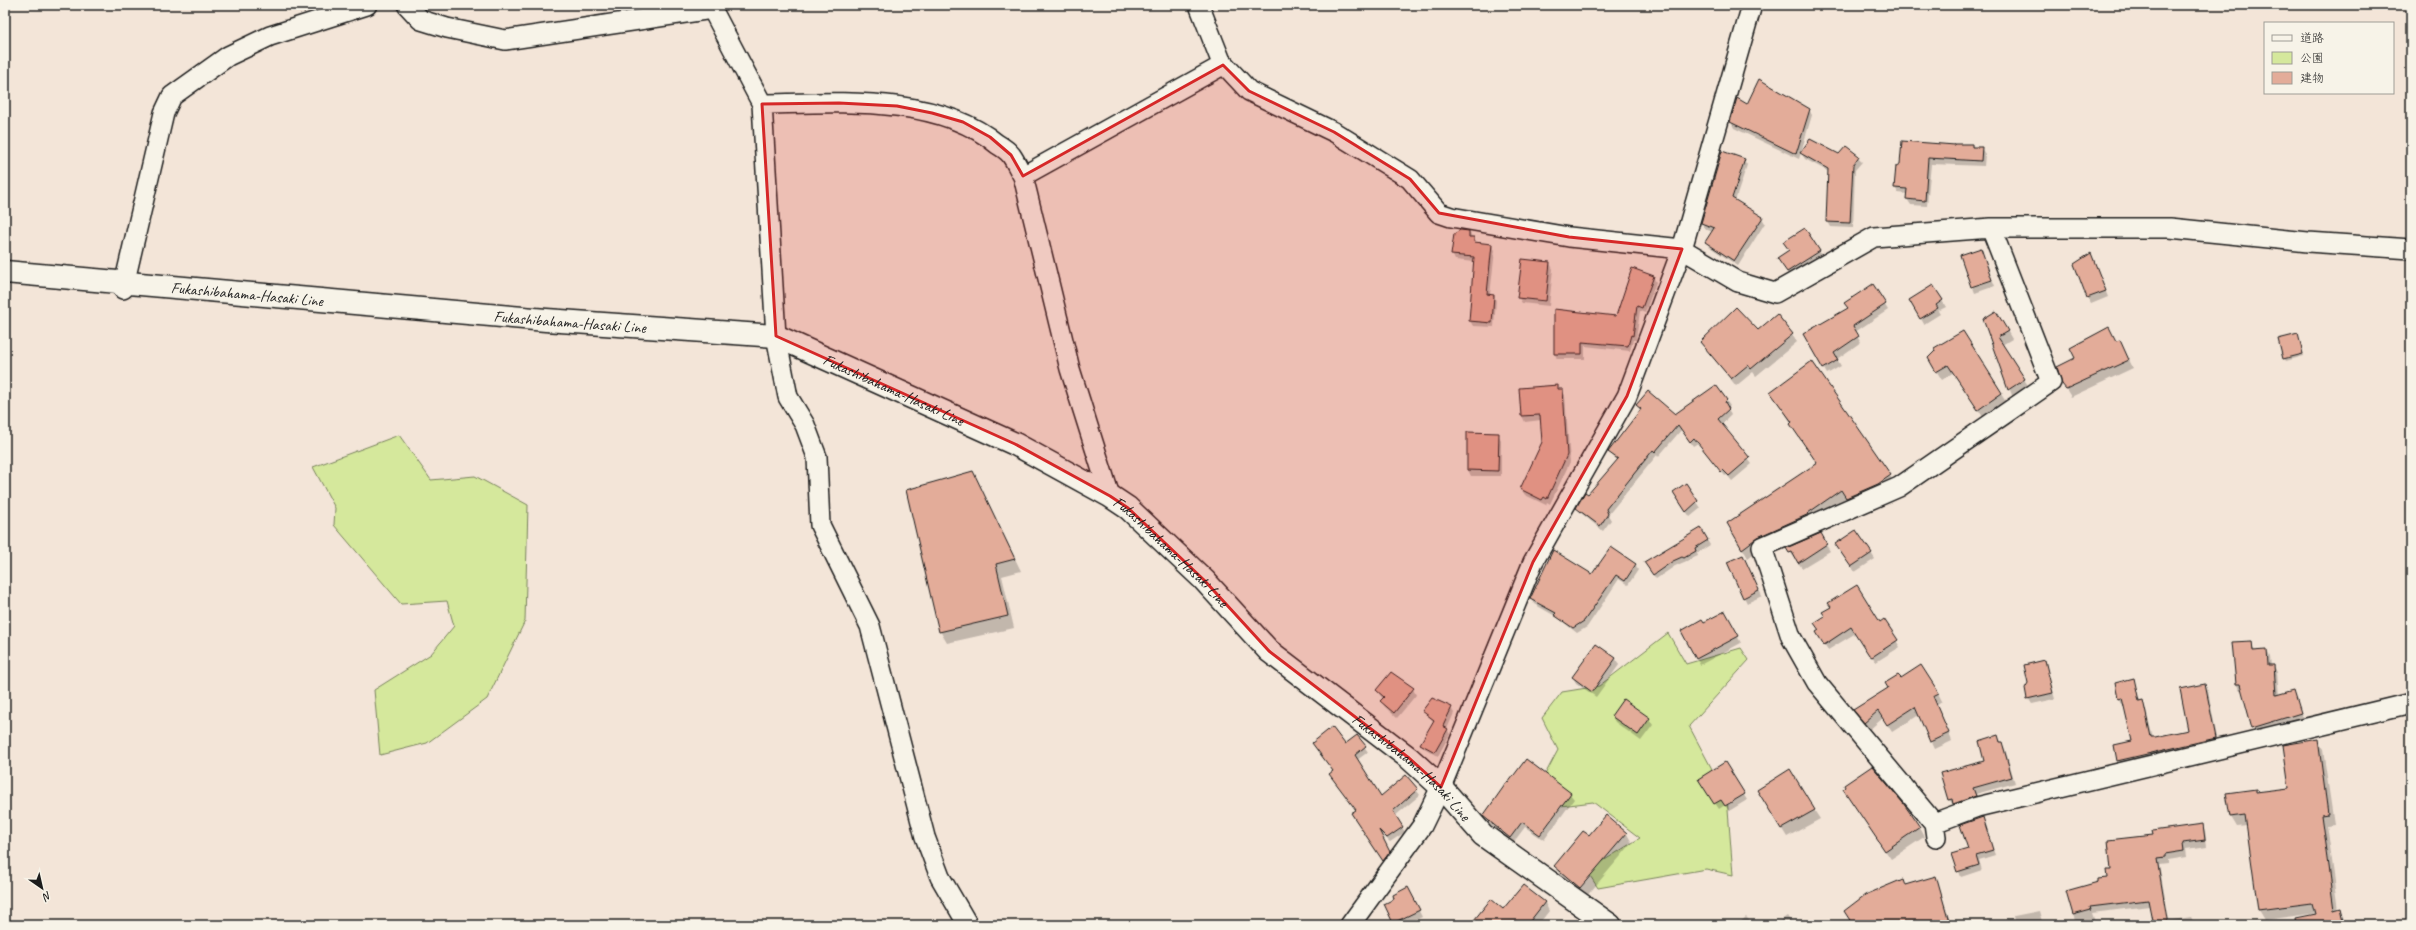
<svg xmlns="http://www.w3.org/2000/svg" width="2416" height="930" font-family="Caveat,'Klee One',sans-serif">
<style>
.green{fill:#d5e89c;stroke:#78825c}
.shadow{fill:#0003}
.building{fill:#e3ac99;stroke:#1c1c1c}
.lines{fill:none;stroke-linecap:round;stroke-linejoin:round}
.street-casing{stroke:#1c1c1c;stroke-width:22}
.secondary-casing{stroke:#1c1c1c;stroke-width:25}
.street{stroke:#f7f3e8;stroke-width:19}
.secondary{stroke:#f7f3e8;stroke-width:22}
.marked{fill:#d62828;fill-opacity:0.2;stroke:#d62828;stroke-width:3;stroke-linejoin:round}
.labels{text-anchor:middle;stroke-width:3;stroke-linejoin:round;paint-order:stroke}
.street-label{font-size:16px;fill:#1c1c1c;stroke:#f7f3e8}
</style>
<rect width="100%" height="100%" fill="#f3e5d8"/>
<filter id="ink" filterUnits="userSpaceOnUse"><feTurbulence type="fractalNoise" baseFrequency=".025" numOctaves="2"/><feDisplacementMap in="SourceGraphic" scale="8" xChannelSelector="R" yChannelSelector="G"/><feConvolveMatrix kernelMatrix="1 2 1 2 8 2 1 2 1" color-interpolation-filters="sRGB"/></filter>
<g filter="url(#ink)">
<path class="green" d="M 399,435 L 431,480 L 475,476 L 528,505 L 525,621 L 487,699 L 427,743 L 380,755 L 374,690 L 431,654 L 454,626 L 447,601 L 401,604 L 334,525 L 335,508 L 313,467 Z
M 1668,633 L 1686,664 L 1741,648 L 1749,660 L 1689,726 L 1727,797 L 1733,875 L 1706,869 L 1598,888 L 1587,871 L 1640,838 L 1593,802 L 1553,807 L 1539,786 L 1558,750 L 1542,718 L 1562,692 L 1599,686 Z"/>
<path class="shadow" d="M 1748,105 L 1809,110 L 1812,115 L 1799,159 L 1734,128 L 1731,122 Z
M 1972,145 L 1974,148 L 1981,148 L 1985,154 L 1984,166 L 1931,164 L 1927,206 L 1911,205 L 1907,199 L 1908,194 L 1898,193 L 1895,187 L 1897,166 L 1956,146 Z
M 1846,147 L 1862,162 L 1855,170 L 1853,228 L 1830,227 L 1827,222 L 1829,172 L 1805,159 L 1801,153 L 1839,156 Z
M 1744,160 L 1747,165 L 1735,201 L 1762,218 L 1765,223 L 1738,266 L 1710,247 L 1706,242 L 1713,232 L 1705,229 L 1702,223 Z
M 1469,232 L 1476,243 L 1492,245 L 1495,250 L 1490,295 L 1494,295 L 1496,301 L 1494,327 L 1473,326 L 1470,321 L 1474,262 L 1455,260 L 1452,254 Z
M 1980,249 L 1995,286 L 1975,293 L 1961,256 Z
M 1819,251 L 1822,257 L 1791,278 L 1782,264 Z
M 2091,255 L 2108,297 L 2091,304 L 2088,298 Z
M 1550,263 L 1553,269 L 1549,306 L 1522,303 L 1518,297 Z
M 1653,277 L 1656,282 L 1645,313 L 1640,311 L 1636,340 L 1633,340 L 1630,351 L 1585,346 L 1585,359 L 1557,359 L 1555,354 L 1555,310 L 1616,317 Z
M 1873,286 L 1888,310 L 1855,332 L 1861,342 L 1837,359 L 1841,366 L 1827,374 L 1804,334 L 1849,309 Z
M 1933,286 L 1946,307 L 1938,311 L 1940,314 L 1924,324 L 1910,300 Z
M 1996,312 L 2012,339 L 2002,345 L 2029,387 L 2013,398 L 1984,320 Z
M 2108,328 L 2116,342 L 2124,349 L 2133,368 L 2071,397 L 2063,384 L 2076,359 L 2077,343 Z
M 1758,331 L 1792,335 L 1797,342 L 1756,376 L 1753,372 L 1736,386 L 1701,342 Z
M 1963,333 L 2006,402 L 1983,417 L 1954,372 L 1942,380 L 1929,359 Z
M 2298,335 L 2304,356 L 2286,361 L 2284,358 Z
M 1557,386 L 1565,395 L 1570,462 L 1550,504 L 1547,502 L 1546,505 L 1525,495 L 1521,489 L 1543,442 L 1541,420 L 1525,422 L 1522,416 L 1520,389 Z
M 1716,386 L 1730,406 L 1727,408 L 1731,415 L 1721,425 L 1752,464 L 1732,481 L 1727,475 L 1725,476 L 1698,443 L 1693,446 L 1682,429 L 1658,457 L 1657,455 L 1608,515 L 1611,520 L 1603,531 L 1581,513 L 1577,508 L 1618,461 L 1609,452 L 1640,410 L 1637,405 L 1675,415 Z
M 1771,392 L 1890,476 L 1895,485 L 1852,507 L 1847,499 L 1812,522 L 1763,546 L 1748,558 L 1728,523 L 1818,464 Z
M 1498,434 L 1501,440 L 1501,476 L 1471,476 L 1468,470 Z
M 973,472 L 1021,571 L 1002,576 L 1014,628 L 947,643 L 940,631 Z
M 1685,484 L 1701,508 L 1690,517 L 1677,498 Z
M 1700,529 L 1710,545 L 1697,553 L 1698,556 L 1675,566 L 1656,579 L 1648,567 Z
M 1820,535 L 1830,551 L 1802,568 L 1788,549 Z
M 1840,550 L 1871,553 L 1875,559 L 1855,572 Z
M 1746,562 L 1762,596 L 1747,603 L 1744,597 Z
M 1635,565 L 1638,570 L 1628,585 L 1619,579 L 1587,627 L 1577,633 L 1557,617 L 1534,604 L 1531,599 L 1592,576 Z
M 1832,607 L 1880,623 L 1884,621 L 1900,647 L 1876,662 L 1856,633 L 1828,650 L 1817,632 Z
M 1725,613 L 1741,643 L 1700,665 L 1682,631 L 1704,624 Z
M 2251,642 L 2255,652 L 2267,651 L 2270,657 L 2271,666 L 2274,666 L 2277,672 L 2279,696 L 2293,691 L 2303,719 L 2257,733 L 2243,690 L 2240,690 L 2236,684 Z
M 1596,645 L 1616,659 L 1619,665 L 1596,697 L 1576,683 L 1573,677 Z
M 2044,661 L 2055,699 L 2032,704 L 2028,698 L 2029,683 Z
M 1901,679 L 1938,693 L 1942,701 L 1937,704 L 1952,741 L 1935,749 L 1919,715 L 1892,732 L 1883,718 L 1869,730 L 1859,717 L 1855,710 Z
M 2133,679 L 2140,702 L 2142,701 L 2145,707 L 2153,738 L 2189,731 L 2205,685 L 2208,691 L 2218,743 L 2121,766 L 2116,746 L 2133,741 L 2125,703 L 2122,704 L 2119,699 Z
M 1413,689 L 1416,695 L 1397,718 L 1385,707 L 1381,701 L 1383,699 L 1377,691 Z
M 1623,700 L 1649,719 L 1653,725 L 1641,741 L 1615,722 L 1612,716 Z
M 1451,708 L 1454,713 L 1447,729 L 1450,734 L 1438,756 L 1424,748 L 1421,744 L 1434,722 L 1423,711 Z
M 1357,736 L 1368,752 L 1357,760 L 1381,798 L 1406,776 L 1420,795 L 1395,816 L 1405,832 L 1390,842 L 1379,832 L 1392,857 L 1386,865 L 1355,818 L 1357,810 L 1334,771 L 1344,745 Z
M 1998,736 L 2005,749 L 2015,783 L 1976,794 L 1978,802 L 1958,809 L 1949,800 L 1986,761 Z
M 2317,740 L 2323,750 L 2334,824 L 2326,825 L 2338,910 L 2341,909 L 2348,925 L 2318,925 L 2316,913 L 2265,920 L 2259,910 L 2248,826 L 2237,827 L 2231,817 L 2227,794 L 2255,790 L 2257,793 L 2290,789 Z
M 1725,764 L 1747,800 L 1729,811 L 1725,805 L 1719,809 L 1703,785 Z
M 1509,784 L 1570,794 L 1574,799 L 1544,840 L 1525,827 L 1513,843 L 1488,822 L 1484,816 Z
M 1849,798 L 1919,828 L 1924,837 L 1891,859 Z
M 1763,799 L 1814,810 L 1820,819 L 1787,837 Z
M 1606,817 L 1627,834 L 1632,843 L 1586,897 L 1561,875 L 1556,866 L 1589,837 Z
M 1982,818 L 1995,855 L 1979,860 L 1982,870 L 1961,877 L 1953,855 L 1969,850 Z
M 2202,825 L 2205,831 L 2207,846 L 2186,849 L 2187,857 L 2168,860 L 2168,863 L 2159,864 L 2166,904 L 2092,913 L 2096,925 L 2076,925 L 2067,892 L 2108,879 L 2112,871 L 2154,836 Z
M 1936,877 L 1951,925 L 1854,925 L 1905,886 Z
M 1523,886 L 1545,903 L 1549,911 L 1538,925 L 1471,925 L 1503,910 Z
M 1411,895 L 1422,917 L 1405,925 L 1396,925 L 1385,904 Z
M 2039,911 L 2043,925 L 2016,925 L 2014,916 Z
M 1787,916 L 1793,925 L 1774,925 Z
M 1746,917 L 1754,925 L 1737,925 Z
M 2191,917 L 2195,925 L 2154,925 L 2154,923 Z"/>
<path class="building" d="M 1759,79 L 1810,109 L 1796,154 L 1730,122 L 1737,98 L 1747,104 Z
M 1810,139 L 1839,154 L 1846,146 L 1859,156 L 1853,165 L 1850,223 L 1826,222 L 1828,169 L 1800,153 Z
M 1902,141 L 1955,145 L 1955,144 L 1972,144 L 1972,147 L 1982,147 L 1981,161 L 1928,158 L 1925,201 L 1906,199 L 1907,189 L 1894,188 L 1896,166 L 1900,164 Z
M 1722,151 L 1745,159 L 1732,198 L 1763,217 L 1734,261 L 1705,242 L 1714,228 L 1701,223 Z
M 1805,228 L 1820,251 L 1787,272 L 1777,258 L 1789,250 L 1783,242 Z
M 1460,230 L 1469,231 L 1469,237 L 1474,237 L 1474,242 L 1492,244 L 1487,294 L 1494,295 L 1492,323 L 1469,321 L 1474,257 L 1451,255 L 1454,234 Z
M 1981,248 L 1992,280 L 1971,287 L 1960,255 Z
M 2091,253 L 2106,291 L 2087,298 L 2074,264 Z
M 1522,259 L 1550,262 L 1546,301 L 1517,298 Z
M 1632,268 L 1654,276 L 1642,308 L 1637,306 L 1633,336 L 1631,335 L 1628,346 L 1582,342 L 1582,354 L 1554,354 L 1554,309 L 1616,316 Z
M 1873,284 L 1886,304 L 1853,326 L 1859,336 L 1834,353 L 1838,360 L 1823,369 L 1803,334 L 1848,308 L 1844,303 Z
M 1933,285 L 1943,300 L 1936,305 L 1938,308 L 1920,319 L 1909,300 Z
M 1736,307 L 1758,330 L 1777,314 L 1793,334 L 1751,369 L 1748,365 L 1731,379 L 1700,342 Z
M 1996,311 L 2008,331 L 1998,337 L 2025,379 L 2008,390 L 1983,319 Z
M 2109,327 L 2116,341 L 2120,340 L 2129,360 L 2066,389 L 2062,384 L 2057,367 L 2075,358 L 2070,348 Z
M 1963,331 L 2002,393 L 1978,410 L 1948,365 L 1936,372 L 1928,358 L 1935,351 L 1934,348 Z
M 2298,334 L 2303,354 L 2283,359 L 2278,339 Z
M 1812,361 L 1891,475 L 1878,484 L 1846,498 L 1841,490 L 1808,513 L 1809,514 L 1758,537 L 1742,549 L 1727,523 L 1817,463 L 1790,424 L 1792,422 L 1770,392 Z
M 1558,385 L 1558,389 L 1563,389 L 1567,455 L 1547,499 L 1544,497 L 1542,500 L 1520,489 L 1542,442 L 1540,415 L 1521,416 L 1519,388 Z
M 1716,385 L 1727,400 L 1725,402 L 1729,409 L 1718,419 L 1750,458 L 1729,476 L 1723,470 L 1721,472 L 1694,438 L 1690,442 L 1678,425 L 1655,452 L 1653,450 L 1606,509 L 1608,514 L 1600,526 L 1576,508 L 1585,492 L 1588,494 L 1618,459 L 1608,452 L 1641,409 L 1636,405 L 1648,391 L 1675,414 Z
M 1467,432 L 1499,433 L 1498,471 L 1467,470 Z
M 973,471 L 1015,559 L 996,564 L 1008,616 L 939,632 L 906,490 Z
M 1686,483 L 1698,501 L 1686,512 L 1673,492 Z
M 1701,528 L 1708,540 L 1695,548 L 1696,551 L 1684,558 L 1682,557 L 1673,561 L 1653,575 L 1644,562 Z
M 1856,530 L 1872,553 L 1851,567 L 1835,544 Z
M 1821,533 L 1827,544 L 1798,563 L 1792,552 L 1789,553 L 1786,548 Z
M 1611,547 L 1636,564 L 1625,581 L 1616,575 L 1584,621 L 1573,628 L 1554,615 L 1556,613 L 1530,599 L 1553,550 L 1592,574 Z
M 1743,555 L 1759,590 L 1743,598 L 1727,562 Z
M 1857,585 L 1880,622 L 1884,619 L 1898,640 L 1872,657 L 1869,655 L 1851,627 L 1824,645 L 1816,632 L 1819,630 L 1814,623 L 1825,616 L 1822,612 L 1831,607 L 1828,603 Z
M 1725,611 L 1739,636 L 1696,659 L 1681,631 L 1702,619 L 1704,622 Z
M 2252,641 L 2253,651 L 2267,650 L 2268,665 L 2274,665 L 2276,695 L 2294,690 L 2301,713 L 2252,728 L 2240,684 L 2236,684 L 2232,642 Z
M 1596,644 L 1616,658 L 1592,692 L 1572,677 Z
M 2045,660 L 2053,693 L 2027,699 L 2025,688 L 2028,683 L 2024,665 Z
M 1921,665 L 1939,693 L 1933,696 L 1949,733 L 1930,742 L 1915,707 L 1887,725 L 1878,711 L 1864,723 L 1853,710 L 1888,688 L 1885,683 L 1898,675 L 1901,678 Z
M 1391,672 L 1414,688 L 1394,713 L 1380,701 L 1384,697 L 1376,690 Z
M 2134,678 L 2139,701 L 2143,700 L 2151,737 L 2155,737 L 2188,730 L 2180,689 L 2205,684 L 2216,738 L 2117,761 L 2114,745 L 2132,741 L 2122,698 L 2118,699 L 2115,683 Z
M 1432,698 L 1452,707 L 1443,726 L 1448,729 L 1435,752 L 1420,744 L 1434,720 L 1422,711 Z
M 1623,699 L 1650,718 L 1638,735 L 1611,716 Z
M 1332,727 L 1345,744 L 1357,735 L 1366,746 L 1355,755 L 1381,796 L 1406,775 L 1418,789 L 1393,811 L 1403,827 L 1387,838 L 1379,830 L 1390,852 L 1383,861 L 1351,813 L 1356,810 L 1329,774 L 1333,771 L 1312,743 Z
M 1998,735 L 2000,742 L 2002,742 L 2012,777 L 1973,788 L 1976,796 L 1953,804 L 1952,799 L 1948,800 L 1940,773 L 1984,761 L 1979,741 Z
M 2318,739 L 2328,814 L 2321,815 L 2334,910 L 2341,908 L 2345,925 L 2296,925 L 2295,918 L 2315,914 L 2312,903 L 2258,910 L 2245,815 L 2230,817 L 2226,793 L 2256,789 L 2256,792 L 2289,788 L 2283,745 Z
M 1526,759 L 1571,793 L 1540,835 L 1522,822 L 1510,838 L 1483,816 L 1507,782 L 1508,783 Z
M 1725,762 L 1745,794 L 1725,806 L 1721,800 L 1714,804 L 1698,779 Z
M 1872,766 L 1903,803 L 1920,827 L 1885,851 L 1843,789 L 1845,787 L 1844,785 Z
M 1790,769 L 1815,810 L 1781,829 L 1757,790 Z
M 1606,815 L 1627,833 L 1580,888 L 1554,866 L 1583,831 L 1589,835 Z
M 1983,817 L 1993,850 L 1976,855 L 1979,865 L 1957,872 L 1951,854 L 1968,849 L 1960,825 Z
M 2203,824 L 2205,840 L 2183,843 L 2184,851 L 2165,854 L 2165,857 L 2157,858 L 2168,925 L 2153,925 L 2148,900 L 2090,907 L 2091,910 L 2073,915 L 2066,891 L 2098,882 L 2098,879 L 2107,878 L 2106,870 L 2111,870 L 2108,840 L 2153,835 L 2152,831 Z
M 1936,876 L 1950,925 L 1853,925 L 1844,911 L 1865,895 L 1903,879 L 1905,885 Z
M 1523,885 L 1545,902 L 1527,925 L 1470,925 L 1491,899 L 1503,909 Z
M 1408,887 L 1420,910 L 1393,923 L 1384,904 L 1394,899 L 1393,895 Z"/>
<g class="lines">
<g class="street-casing">
<path id="street" d="M 407,5 L 421,20 L 447,28 L 505,40 L 712,9
M 710,5 L 762,104 L 776,336 L 788,397 L 805,425 L 817,457 L 820,525 L 870,626 L 925,837 L 940,877 L 968,925
M 1199,5 L 1221,61 L 1249,91 L 1334,132 L 1410,179 L 1439,213 L 1451,217 L 1569,237 L 1682,249 L 1738,282 L 1775,293 L 1874,237 L 1991,228 L 2170,228 L 2308,242 L 2411,249
M 762,104 C 836,103 937,94 997,144 C 1002,147 1008,151 1011,155 C 1016,162 1019,170 1023,176 L 1070,369 L 1110,496
M 1023,176 L 1223,65
M 123,289 L 164,113 L 172,96 L 228,56 L 270,36 L 367,5
M 1934,823 L 1977,807 L 2411,703
M 1936,837 L 1934,823 L 1817,683 L 1791,637 L 1762,547 L 1899,487 L 2051,382 L 1991,228
M 1350,925 L 1422,826 L 1441,787 L 1533,562 L 1627,396 L 1682,249 L 1752,5"/>
</g>
<g class="secondary-casing">
<g id="secondary">
<path id="s1" d="M 5,272 L 546,320 L 776,336 L 1015,444 L 1110,496 L 1128,508 L 1204,580 L 1269,651 L 1409,758 L 1441,787 L 1483,835 L 1610,925"/>
</g>
</g>
<use href="#street" class="street"/>
<use href="#secondary" class="secondary"/>
</g>
</g>
<path class="marked" d="M 1223,65 L 1249,91 L 1334,132 L 1410,179 L 1439,213 L 1569,237 L 1682,249 L 1627,396 L 1533,562 L 1441,787 L 1409,758 L 1269,651 L 1204,580 L 1128,508 L 1110,496 L 1015,444 L 776,336 L 762,104 L 839,103 L 897,106 L 932,113 L 963,122 L 990,137 L 1011,155 L 1023,176 Z"/>
<g class="labels">
<g class="street-label">
<text dy="6" stroke="none"><textPath href="#s1" startOffset="243">Fukashibahama-Hasaki Line</textPath></text>
<text dy="6" stroke="none"><textPath href="#s1" startOffset="567">Fukashibahama-Hasaki Line</textPath></text>
<text dy="6" stroke="none"><textPath href="#s1" startOffset="903">Fukashibahama-Hasaki Line</textPath></text>
<text dy="6" stroke="none"><textPath href="#s1" startOffset="1227">Fukashibahama-Hasaki Line</textPath></text>
<text dy="6" stroke="none"><textPath href="#s1" startOffset="1551">Fukashibahama-Hasaki Line</textPath></text>
</g>
</g>
<rect width="2416" height="930" fill="none" stroke="#f7f3e8" stroke-width="20"/>
<rect x="10" y="10" width="2396" height="910" fill="none" stroke="#1c1c1c" stroke-width="1.5" filter="url(#ink)"/>
<rect x="2264" y="22" width="130" height="72" fill="#f7f3e8" stroke="#9f9d96"/>
<rect x="2272" y="35" width="20" height="6" fill="#f7f3e8" stroke="#9f9d96"/>
<text x="2300" y="42" font-size="12" fill="#1c1c1c">道路</text>
<rect x="2272" y="52" width="20" height="12" fill="#d5e89c" stroke="#9f9d96"/>
<text x="2300" y="62" font-size="12" fill="#1c1c1c">公園</text>
<rect x="2272" y="72" width="20" height="12" fill="#e3ac99" stroke="#9f9d96"/>
<text x="2300" y="82" font-size="12" fill="#1c1c1c">建物</text>
<g transform="translate(42 888) rotate(146)" stroke="#f7f3e8" stroke-width="3" paint-order="stroke">
<path d="M0-3L7 15L0 10L-7 15Z" fill="#1c1c1c"/>
<text y="-6" font-size="11" font-weight="bold" text-anchor="middle" fill="#1c1c1c">N</text>
</g>
</svg>
